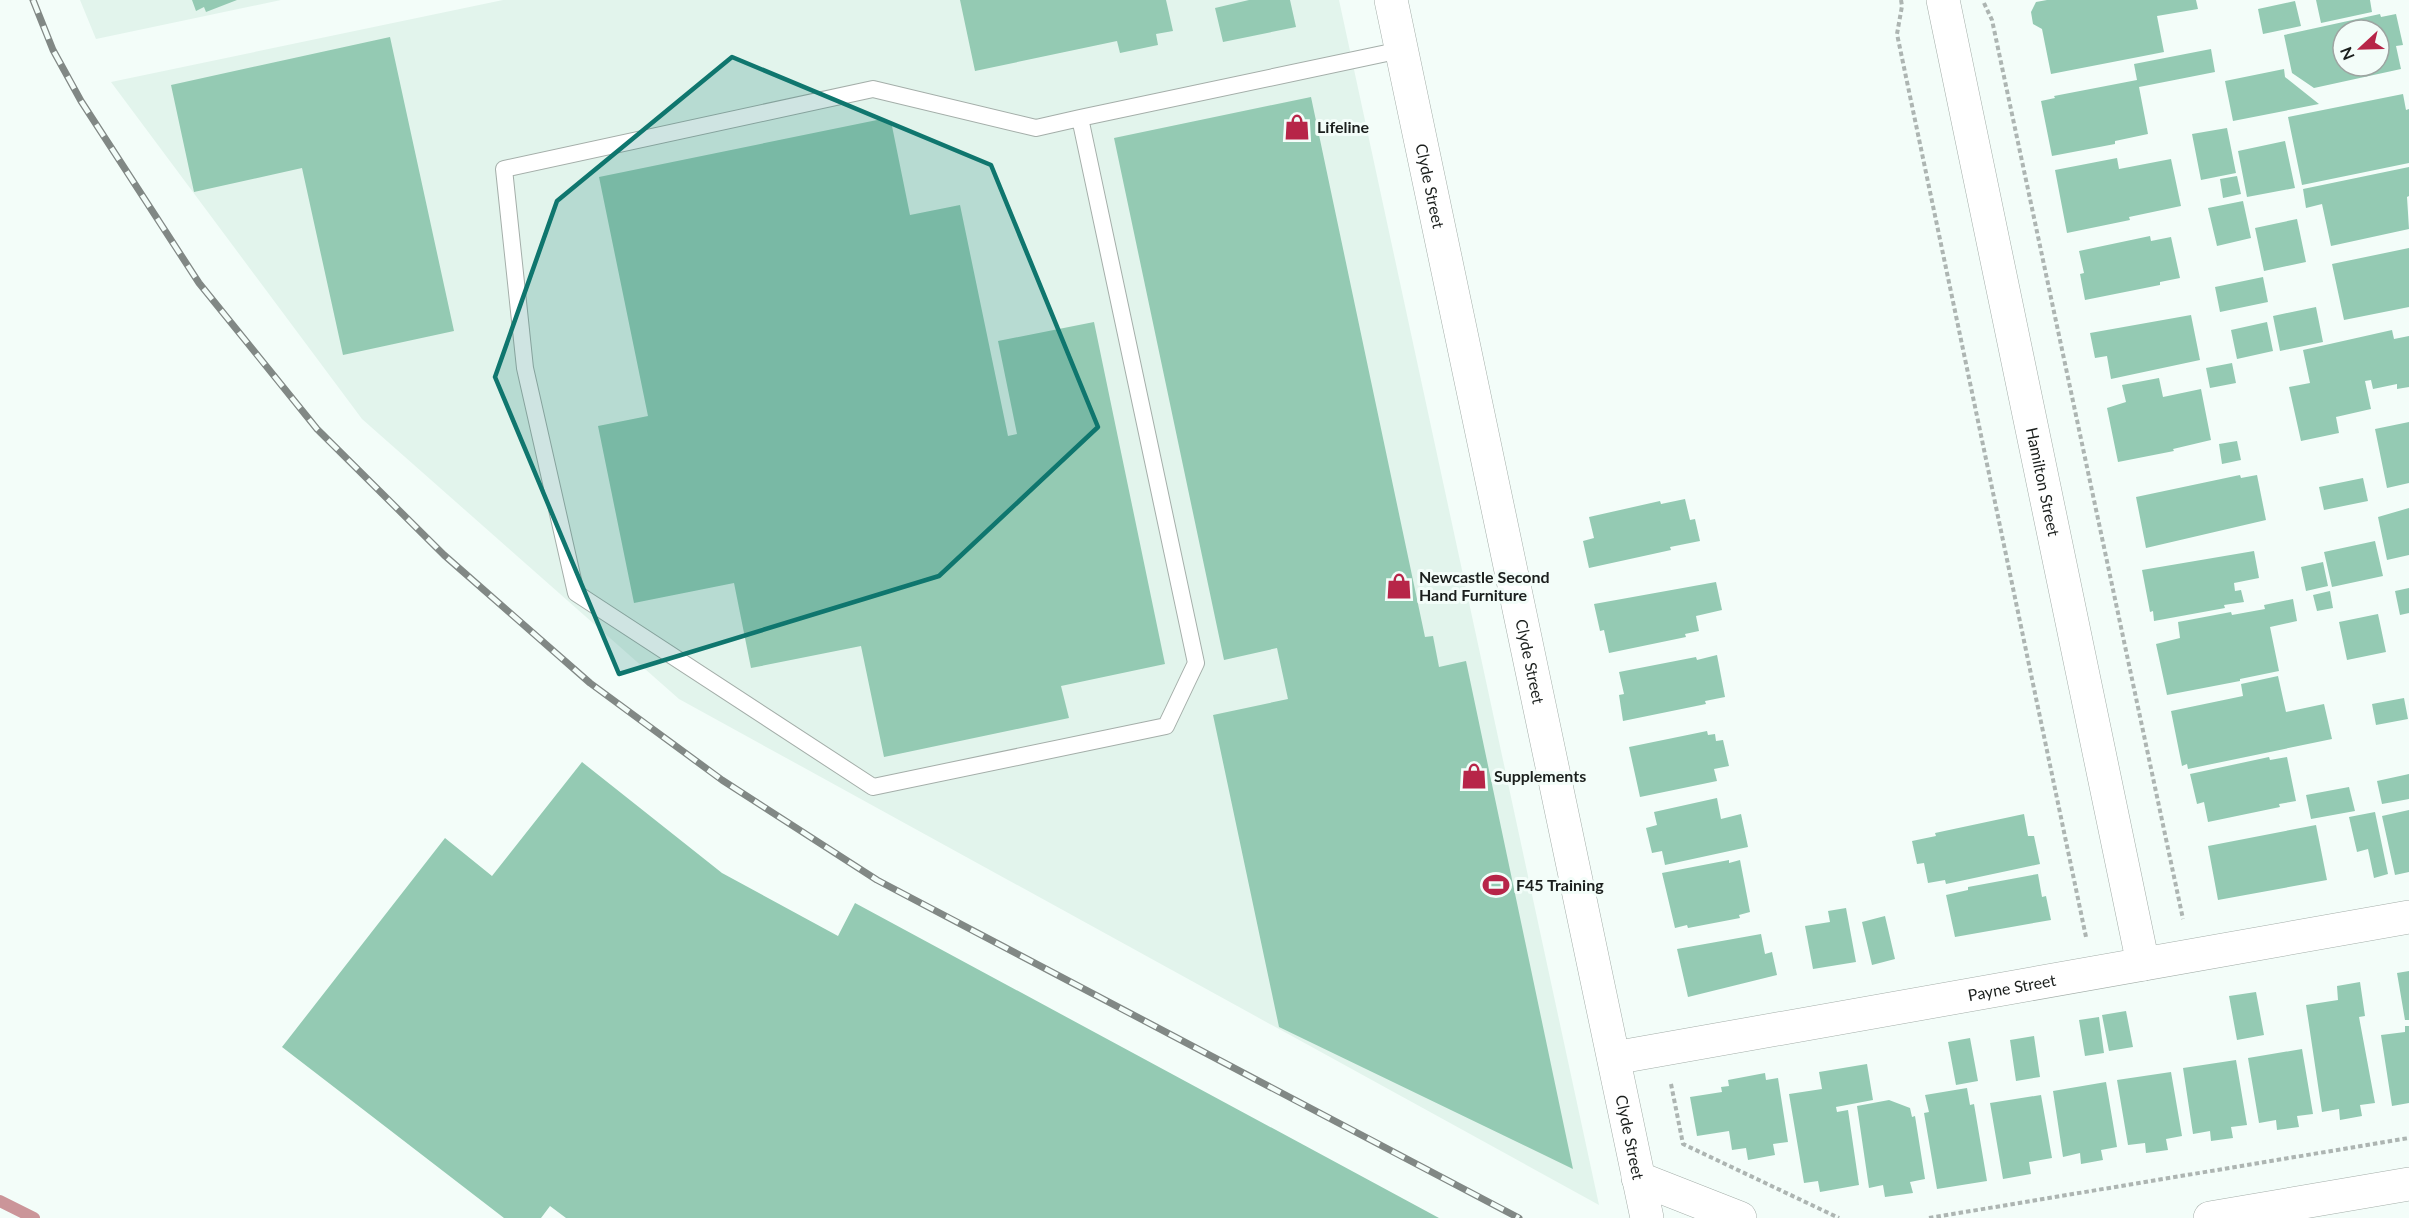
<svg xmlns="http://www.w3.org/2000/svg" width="2409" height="1218" font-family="Lato,sans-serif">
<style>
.built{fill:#e2f4ec}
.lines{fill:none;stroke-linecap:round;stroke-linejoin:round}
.stream{stroke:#cb9599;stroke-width:12}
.building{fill:#94cab3;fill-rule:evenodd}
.lane-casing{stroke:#a4aea9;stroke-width:18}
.street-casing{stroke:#a4aea9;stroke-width:34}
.secondary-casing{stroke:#a4aea9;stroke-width:34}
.path{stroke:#adb5b2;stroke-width:4;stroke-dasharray:4.5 3;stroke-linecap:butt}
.lane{stroke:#fff;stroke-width:16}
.street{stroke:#fff;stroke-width:33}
.secondary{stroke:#fff;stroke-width:33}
.rail-casing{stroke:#818885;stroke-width:7}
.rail{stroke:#f3fdf9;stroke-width:4.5;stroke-dasharray:14;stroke-linecap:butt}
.marked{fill:#0f766e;fill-opacity:0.2;stroke:#0f766e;stroke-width:4.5;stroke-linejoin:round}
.labels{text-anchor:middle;stroke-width:6;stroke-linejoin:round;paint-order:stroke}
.poi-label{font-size:16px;font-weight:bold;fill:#1b1f1d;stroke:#f3fdf9;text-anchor:start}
.street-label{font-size:16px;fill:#1b1f1d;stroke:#f3fdf9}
</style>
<rect width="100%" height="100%" fill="#f3fdf9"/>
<path class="built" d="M 80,0 L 281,0 L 96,39 Z
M 503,0 L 1339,0 L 1599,1205 L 679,699 L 362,419 L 111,82 Z"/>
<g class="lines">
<path class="stream" d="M 0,1201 L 34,1218"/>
</g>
<path class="building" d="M 192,0 L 237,0 L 206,12 L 204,7 L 196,11 Z
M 960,0 L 1166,0 L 1173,31 L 1156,34 L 1158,45 L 1120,53 L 1117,41 L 975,71 Z
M 1249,0 L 1290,0 L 1296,27 L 1223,42 L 1215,8 Z
M 2047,0 L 2196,0 L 2198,9 L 2157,16 L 2164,52 L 2051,74 L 2042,29 L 2033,24 L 2031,12 L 2036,2 Z
M 2316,0 L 2370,0 L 2372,12 L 2321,23 Z
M 2295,1 L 2301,26 L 2263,34 L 2258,9 Z
M 2380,14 L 2381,17 L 2396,14 L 2403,45 L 2396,46 L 2401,69 L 2314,88 L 2292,73 L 2284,35 ZM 2343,30 L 2379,30 L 2379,66 L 2343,66 Z
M 390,37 L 454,331 L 343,355 L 302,168 L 194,192 L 171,85 Z
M 2211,49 L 2215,72 L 2139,87 L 2148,134 L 2115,141 L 2115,144 L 2052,156 L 2041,101 L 2055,98 L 2054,96 L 2137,80 L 2134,64 Z
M 2284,69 L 2285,77 L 2319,104 L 2233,121 L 2225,81 Z
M 2403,94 L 2406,110 L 2409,109 L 2409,163 L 2302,185 L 2288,117 Z
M 1311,97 L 1425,637 L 1433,636 L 1439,667 L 1466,661 L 1573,1169 L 1279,1027 L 1213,715 L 1288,699 L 1277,648 L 1224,660 L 1114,138 Z
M 882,119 L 892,126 L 910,215 L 960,205 L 1008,436 L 1017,434 L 998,341 L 1094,322 L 1165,664 L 1061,686 L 1069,718 L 884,757 L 861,646 L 751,668 L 734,583 L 634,603 L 598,426 L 648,416 L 599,177 Z
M 2227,128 L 2236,173 L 2201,180 L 2192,134 Z
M 2285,141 L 2295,188 L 2247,197 L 2238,151 Z
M 2117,158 L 2119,169 L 2171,159 L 2181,206 L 2129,217 L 2130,220 L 2067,233 L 2055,170 Z
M 2409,167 L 2409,196 L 2407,197 L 2409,229 L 2331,246 L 2322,204 L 2306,208 L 2303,189 Z
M 2237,176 L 2241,194 L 2223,198 L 2220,179 Z
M 2243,201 L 2251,238 L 2217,246 L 2208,208 Z
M 2297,219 L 2306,262 L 2264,271 L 2255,228 Z
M 2150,236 L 2151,241 L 2171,237 L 2180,278 L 2160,282 L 2160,285 L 2085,300 L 2080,274 L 2084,273 L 2079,251 Z
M 2409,248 L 2409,307 L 2344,320 L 2332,264 Z
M 2263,277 L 2268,302 L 2220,312 L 2215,287 Z
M 2316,307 L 2323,342 L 2280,351 L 2273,316 Z
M 2191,315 L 2200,360 L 2111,379 L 2107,356 L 2095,358 L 2090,333 Z
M 2267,322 L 2273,351 L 2237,359 L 2231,330 Z
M 2392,330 L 2394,339 L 2409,336 L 2409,387 L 2397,389 L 2397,384 L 2373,389 L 2371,380 L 2365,381 L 2371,409 L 2336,417 L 2339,433 L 2301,441 L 2289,387 L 2310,383 L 2303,350 Z
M 2232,363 L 2236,383 L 2210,388 L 2206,368 Z
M 2159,378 L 2163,397 L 2201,389 L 2211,440 L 2173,449 L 2174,451 L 2118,462 L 2107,408 L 2126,402 L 2122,385 Z
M 2409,422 L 2409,483 L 2387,488 L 2375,429 Z
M 2237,441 L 2241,460 L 2222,464 L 2219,444 Z
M 2240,475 L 2241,478 L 2257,475 L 2266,520 L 2146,548 L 2136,497 Z
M 2363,478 L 2368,501 L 2324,510 L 2319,487 Z
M 1685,499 L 1690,520 L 1695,519 L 1700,541 L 1670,547 L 1671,550 L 1589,568 L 1583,541 L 1594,538 L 1589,517 L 1660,501 L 1661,504 Z
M 2409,508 L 2409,555 L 2387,560 L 2378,517 Z
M 2375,541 L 2383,576 L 2332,587 L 2324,552 Z
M 2254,551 L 2259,578 L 2234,583 L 2235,591 L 2241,590 L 2244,602 L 2224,605 L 2225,608 L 2154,621 L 2153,611 L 2150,612 L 2142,570 Z
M 2323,562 L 2328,586 L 2306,591 L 2301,567 Z
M 1716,582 L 1722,610 L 1696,616 L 1699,631 L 1685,634 L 1686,637 L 1609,653 L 1604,630 L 1600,631 L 1594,604 Z
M 2409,588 L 2409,613 L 2400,615 L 2395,591 Z
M 2330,591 L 2333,608 L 2317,611 L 2313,595 Z
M 2293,599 L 2297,621 L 2270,627 L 2279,671 L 2240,679 L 2240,681 L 2167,695 L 2156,644 L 2180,638 L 2178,622 L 2231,612 L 2232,615 L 2265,609 L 2264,605 Z
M 2378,614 L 2386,652 L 2347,660 L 2339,622 Z
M 1717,655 L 1725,697 L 1705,701 L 1706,704 L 1623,721 L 1619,695 L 1624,694 L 1619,672 L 1696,657 L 1697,660 Z
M 2278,676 L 2286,712 L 2324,704 L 2332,739 L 2188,769 L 2187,764 L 2182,766 L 2171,711 L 2243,696 L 2241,684 Z
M 2404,698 L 2408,719 L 2376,725 L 2372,704 Z
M 1707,731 L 1708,735 L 1715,734 L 1716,741 L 1723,740 L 1729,766 L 1714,769 L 1717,781 L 1640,797 L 1629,747 Z
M 2269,757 L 2270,760 L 2287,757 L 2296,801 L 2279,804 L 2280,807 L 2208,822 L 2204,802 L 2197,804 L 2190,774 Z
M 582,762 L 722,873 L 838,936 L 855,903 L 1439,1218 L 566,1218 L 550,1206 L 541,1218 L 504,1218 L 282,1047 L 445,838 L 492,876 Z
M 2409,774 L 2409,799 L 2382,804 L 2377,781 Z
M 2349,787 L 2355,811 L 2311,819 L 2306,795 Z
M 1717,798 L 1721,819 L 1741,814 L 1748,847 L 1665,865 L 1662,851 L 1652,853 L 1646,828 L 1657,825 L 1654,812 Z
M 2409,810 L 2409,872 L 2395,875 L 2382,816 Z
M 2375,812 L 2388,874 L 2374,878 L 2368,849 L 2357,852 L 2349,817 Z
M 2024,814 L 2028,836 L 2034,836 L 2040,864 L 1946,884 L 1945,880 L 1928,883 L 1924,863 L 1917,864 L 1912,841 L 1936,836 L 1935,833 Z
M 2316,825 L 2327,880 L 2218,900 L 2208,846 Z
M 1729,860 L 1729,863 L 1740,860 L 1750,912 L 1739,915 L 1740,918 L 1688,928 L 1687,925 L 1675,928 L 1662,873 Z
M 2038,874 L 2042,897 L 2046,896 L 2051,920 L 1955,937 L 1946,895 L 1968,890 L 1968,887 Z
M 1846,908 L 1856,962 L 1813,969 L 1805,926 L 1830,922 L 1828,911 Z
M 1885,916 L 1895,959 L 1872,965 L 1862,922 Z
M 1761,934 L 1765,954 L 1772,952 L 1777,975 L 1688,997 L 1677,949 Z
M 2409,971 L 2409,1020 L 2405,1020 L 2397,973 Z
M 2360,982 L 2365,1016 L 2359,1017 L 2375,1103 L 2360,1105 L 2362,1116 L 2340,1120 L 2339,1109 L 2322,1112 L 2306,1005 L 2338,1000 L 2337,986 Z
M 2256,992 L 2264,1035 L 2237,1040 L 2229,996 Z
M 2126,1011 L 2133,1047 L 2109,1051 L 2102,1015 Z
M 2099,1017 L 2104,1053 L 2085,1056 L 2079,1020 Z
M 2405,1026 L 2409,1026 L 2409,1103 L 2392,1106 L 2381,1035 L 2405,1032 Z
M 2034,1036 L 2040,1077 L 2016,1081 L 2010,1040 Z
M 1970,1038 L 1978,1081 L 1956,1085 L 1948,1042 Z
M 2302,1049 L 2313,1114 L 2297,1116 L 2299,1127 L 2277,1130 L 2276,1120 L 2259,1123 L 2248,1058 Z
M 2236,1060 L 2247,1125 L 2231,1127 L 2233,1138 L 2211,1141 L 2210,1131 L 2193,1134 L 2183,1068 Z
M 1867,1064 L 1873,1100 L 1836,1107 L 1837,1112 L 1848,1110 L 1859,1185 L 1820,1192 L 1818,1181 L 1804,1183 L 1789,1094 L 1822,1089 L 1819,1072 Z
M 2171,1072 L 2182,1136 L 2166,1139 L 2168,1150 L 2146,1153 L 2145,1143 L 2128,1145 L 2117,1080 Z
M 1765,1073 L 1766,1080 L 1778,1078 L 1788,1142 L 1773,1144 L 1775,1155 L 1748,1160 L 1746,1148 L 1732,1150 L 1729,1131 L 1697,1136 L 1690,1097 L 1722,1092 L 1721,1087 L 1729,1086 L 1728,1080 Z
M 2106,1082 L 2117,1147 L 2101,1150 L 2103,1160 L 2081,1164 L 2080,1153 L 2063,1157 L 2053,1091 Z
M 1967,1088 L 1970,1105 L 1974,1104 L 1987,1181 L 1937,1189 L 1924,1113 L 1929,1112 L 1925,1095 Z
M 2041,1095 L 2052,1158 L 2029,1162 L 2031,1174 L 2003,1179 L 1990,1103 Z
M 1889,1100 L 1910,1108 L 1912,1117 L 1915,1116 L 1925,1179 L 1910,1182 L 1913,1193 L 1885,1197 L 1883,1185 L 1869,1188 L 1857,1106 Z"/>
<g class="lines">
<g class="lane-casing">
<path id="lane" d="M 1080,118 L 1196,663 L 1166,726 L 873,787 L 576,593 L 525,368 L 504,169 L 873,89 L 1036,128 L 1080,118 L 1401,50"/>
</g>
<g class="street-casing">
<g id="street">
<path id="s1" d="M 1943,0 L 2143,964"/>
<path id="s2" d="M 1614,1058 L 2409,917"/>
<path d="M 1638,1178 L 1740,1218"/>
<path d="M 2210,1218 L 2409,1184"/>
</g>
</g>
<g class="secondary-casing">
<g id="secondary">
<path id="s3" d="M 1391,0 L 1647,1218"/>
</g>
</g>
<path class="path" d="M 1901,0 L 1902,6 L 1897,34 L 2086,937
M 1984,3 L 1992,20 L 2183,919
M 1671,1084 L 1683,1144 L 1839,1218
M 1929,1218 L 2409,1138"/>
<use href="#lane" class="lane"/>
<use href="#street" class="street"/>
<use href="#secondary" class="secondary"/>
<g class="rail-casing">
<path id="rail" d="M 33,0 L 53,50 L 81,101 L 199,283 L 317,429 L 444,555 L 590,683 L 722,780 L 877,880 L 1519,1218"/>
</g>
<use href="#rail" class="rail"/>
</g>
<path class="marked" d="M 732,57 L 991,165 L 1098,427 L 939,576 L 619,674 L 495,377 L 557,201 Z"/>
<defs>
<g id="shop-bare" transform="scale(2.07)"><path d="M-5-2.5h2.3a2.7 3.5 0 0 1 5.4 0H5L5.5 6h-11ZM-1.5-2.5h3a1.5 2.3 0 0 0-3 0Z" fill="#b72548" stroke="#f3fdf9" stroke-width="2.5" paint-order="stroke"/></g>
<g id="stadium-bare" transform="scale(2.07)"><path d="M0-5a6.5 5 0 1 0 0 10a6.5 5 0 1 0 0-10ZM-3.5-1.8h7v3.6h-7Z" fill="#b72548" stroke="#f3fdf9" stroke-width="2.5" paint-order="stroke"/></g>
</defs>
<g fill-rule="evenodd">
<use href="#shop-bare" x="1297" y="127"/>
<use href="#shop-bare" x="1399" y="586"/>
<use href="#shop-bare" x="1474" y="776"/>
<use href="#stadium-bare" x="1496" y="885"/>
</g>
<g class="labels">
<g class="poi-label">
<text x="1317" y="133">Lifeline</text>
<text x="1419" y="583">Newcastle Second<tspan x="1419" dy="18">Hand Furniture</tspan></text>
<text x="1494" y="782">Supplements</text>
<text x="1516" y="891">F45 Training</text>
</g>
<g class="street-label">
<text dy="6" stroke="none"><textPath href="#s3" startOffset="190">Clyde Street</textPath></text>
<text dy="6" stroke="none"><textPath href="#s1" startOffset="492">Hamilton Street</textPath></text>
<text dy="6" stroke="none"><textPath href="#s3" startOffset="676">Clyde Street</textPath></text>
<text dy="6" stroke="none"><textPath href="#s2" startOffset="404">Payne Street</textPath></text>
<text dy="6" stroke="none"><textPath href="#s3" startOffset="1162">Clyde Street</textPath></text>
</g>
</g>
<g transform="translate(2361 48) rotate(248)"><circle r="28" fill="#f3fdf9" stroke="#9da4a1" stroke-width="1.5"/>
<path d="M0-4.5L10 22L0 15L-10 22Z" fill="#b72548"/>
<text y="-9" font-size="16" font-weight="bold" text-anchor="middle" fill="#1b1f1d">N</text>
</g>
</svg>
